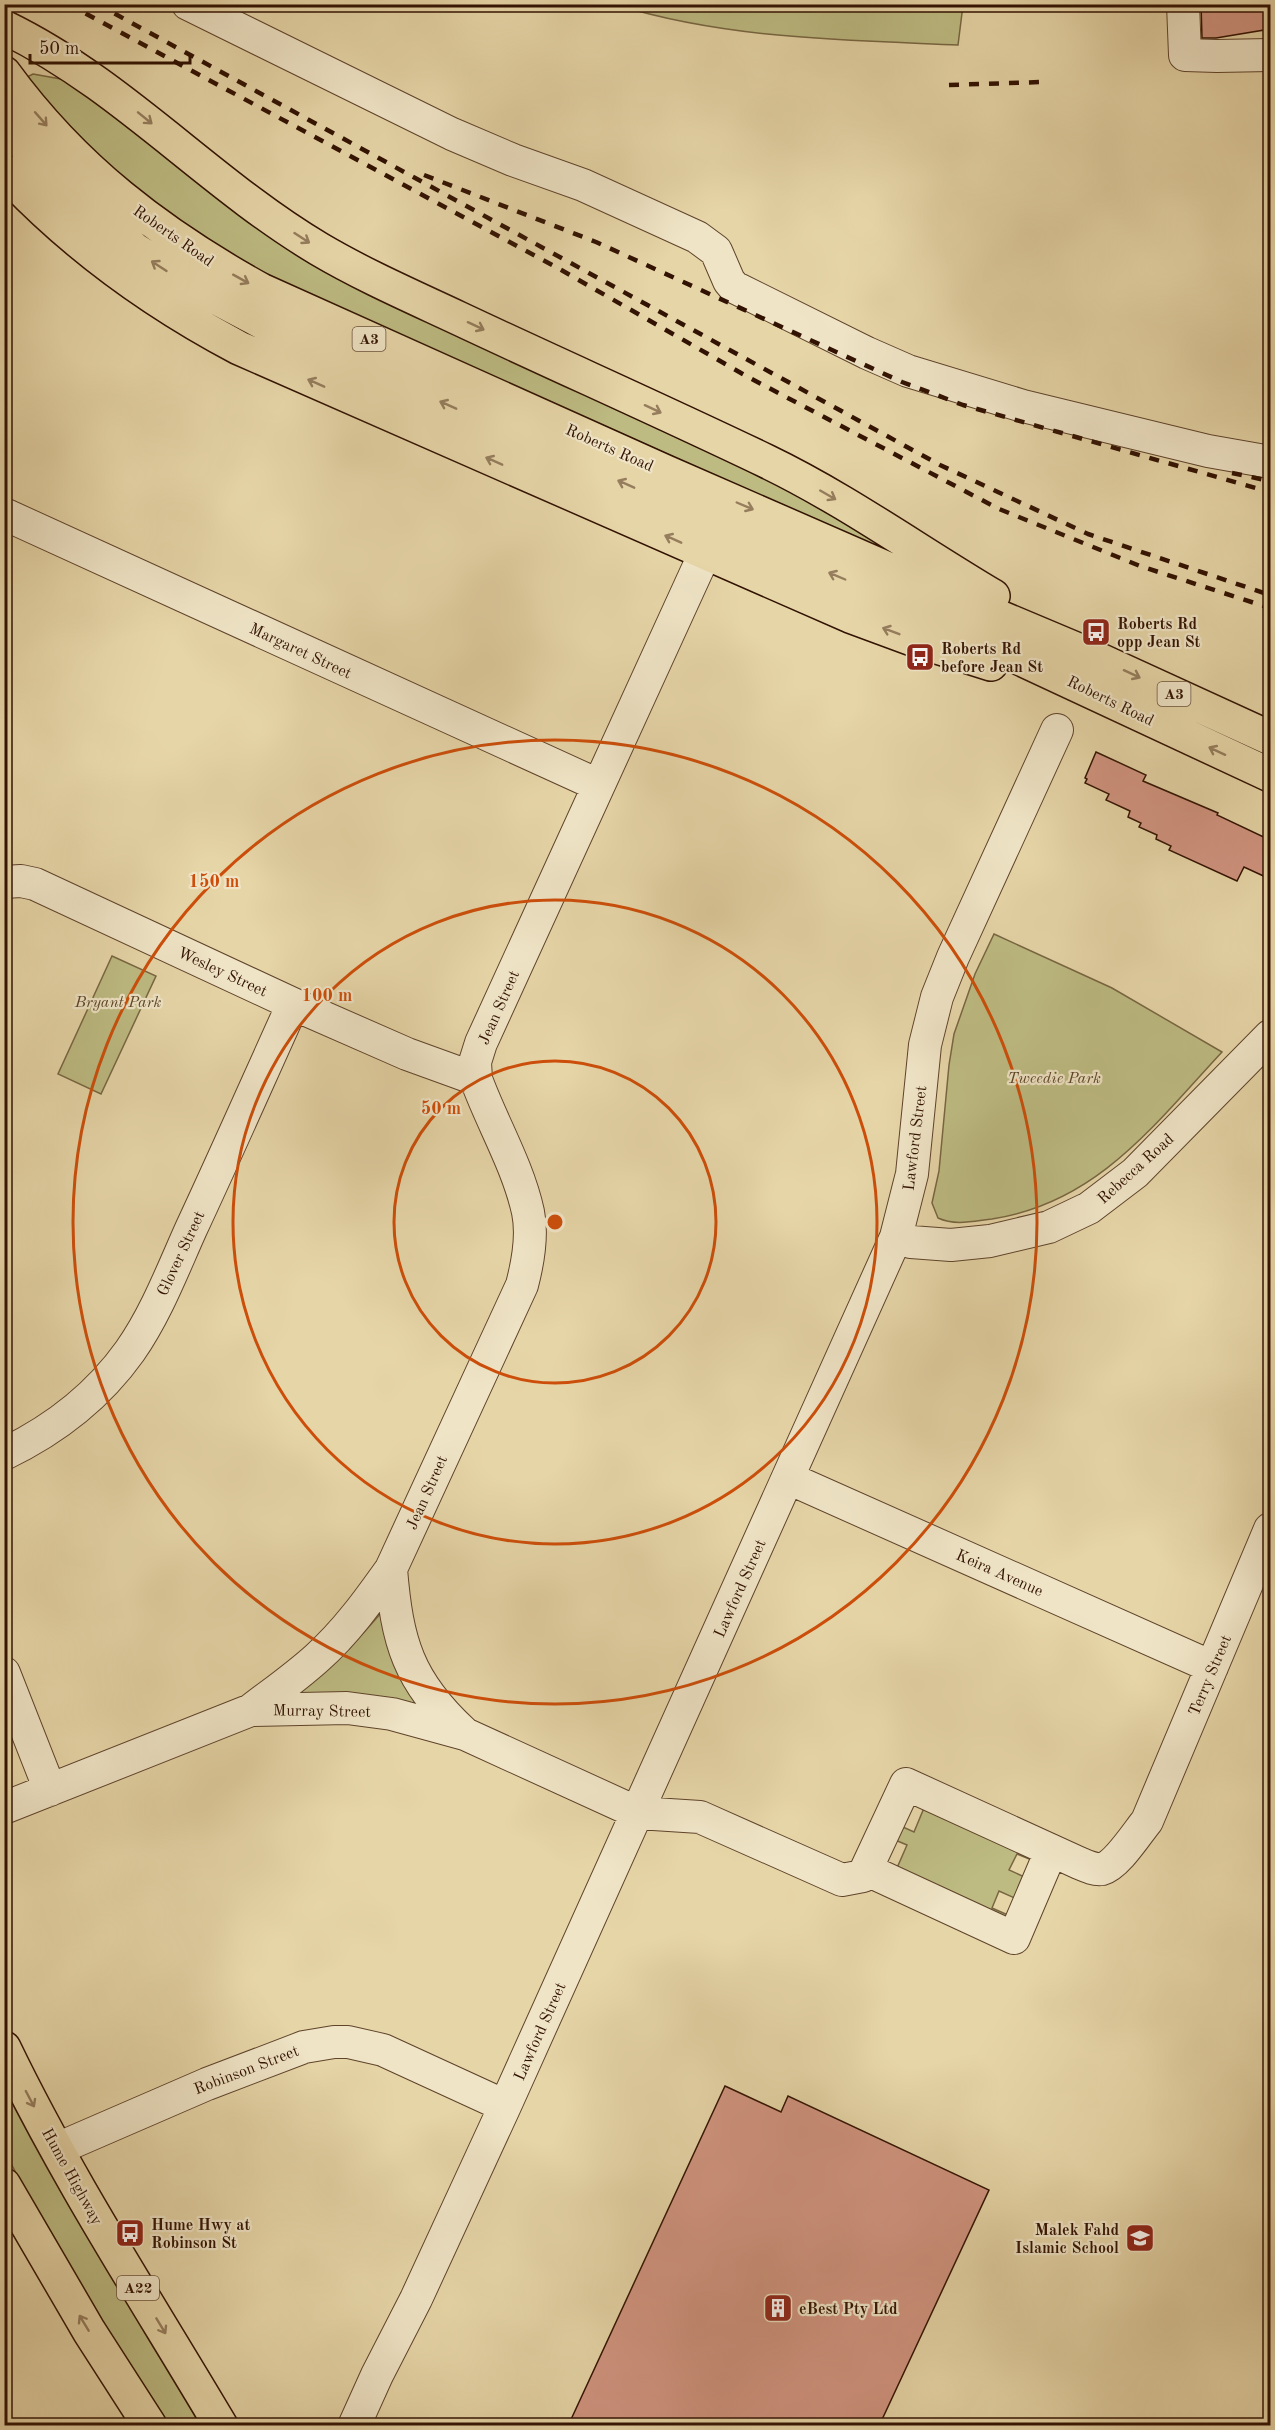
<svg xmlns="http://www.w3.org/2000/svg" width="1275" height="2430" font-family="'Old Standard TT',serif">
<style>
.green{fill:#bdbb82;stroke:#786642;stroke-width:1.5}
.building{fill:#d19480;stroke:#321202;stroke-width:1.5}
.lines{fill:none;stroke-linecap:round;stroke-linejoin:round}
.minor-casing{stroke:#5f432b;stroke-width:34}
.highway-casing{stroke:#321202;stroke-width:36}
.minor{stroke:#efe4c6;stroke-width:32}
.highway{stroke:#e6d5a7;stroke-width:33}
.rail{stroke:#321202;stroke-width:4.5;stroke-dasharray:10 10;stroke-linecap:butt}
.oneway{stroke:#957d5d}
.ring{fill:none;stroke:#cd4e0a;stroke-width:3}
.labels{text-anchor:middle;stroke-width:4.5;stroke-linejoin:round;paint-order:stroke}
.shield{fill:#efe4c6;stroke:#6b513d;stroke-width:1.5}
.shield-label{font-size:15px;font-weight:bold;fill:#321202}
.street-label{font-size:16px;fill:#321202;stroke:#efe4c6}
.poi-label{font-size:16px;font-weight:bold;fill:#321202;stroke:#efe4c6;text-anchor:start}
.park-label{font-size:16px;font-style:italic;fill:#5c4528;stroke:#efe4c6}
.centre{fill:#cd4e0a;stroke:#efe4c6;stroke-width:3}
.ring-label{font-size:18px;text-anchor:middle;font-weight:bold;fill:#cd4e0a;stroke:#efe4c6;stroke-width:4.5;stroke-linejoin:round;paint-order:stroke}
</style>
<rect width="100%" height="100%" fill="#e6d5a7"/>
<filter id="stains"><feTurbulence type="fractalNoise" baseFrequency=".00333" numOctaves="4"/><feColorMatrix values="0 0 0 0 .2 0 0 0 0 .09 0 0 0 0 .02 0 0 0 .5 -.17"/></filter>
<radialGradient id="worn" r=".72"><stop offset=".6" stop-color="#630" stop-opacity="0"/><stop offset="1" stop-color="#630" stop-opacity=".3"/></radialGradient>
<path class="green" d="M 617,5 L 963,4 L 963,5 L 958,45 C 844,40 727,39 617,5 Z
M 33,74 L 72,81 L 177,162 L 710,445 L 899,548 L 897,559 L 800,513 L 297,289 C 275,278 253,267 231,256 C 153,212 83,147 27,77 Z
M 994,934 L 1112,988 L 1222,1052 C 1154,1125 1097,1203 992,1219 C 974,1221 955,1226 938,1218 L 932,1203 L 939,1171 L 949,1065 L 954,1034 L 975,974 Z
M 112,956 L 156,976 L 101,1094 L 58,1074 Z
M 382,1612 L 419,1705 L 296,1695 L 350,1648 Z
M 924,1808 L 1024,1845 L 1034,1861 L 1017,1854 L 1009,1870 L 1029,1879 L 1019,1900 L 999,1891 L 992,1908 L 1008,1915 L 1003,1920 L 897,1868 L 907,1845 L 888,1837 L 894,1823 L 914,1832 Z
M 4,2083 L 83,2228 L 202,2425 L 168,2425 L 48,2234 L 5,2152 Z"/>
<path class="building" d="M 1201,4 L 1270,4 L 1270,29 L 1216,38 L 1202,38 Z
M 1096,752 L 1146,775 L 1143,781 L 1218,813 L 1217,815 L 1270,840 L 1270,879 L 1244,867 L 1237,881 L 1169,850 L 1171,846 L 1156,839 L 1157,835 L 1139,827 L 1141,823 L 1128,817 L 1130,811 L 1106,800 L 1109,794 L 1085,783 L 1087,779 L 1085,778 Z
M 725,2086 L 781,2112 L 788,2096 L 989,2190 L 879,2426 L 568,2426 Z"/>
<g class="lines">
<g class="minor-casing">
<path id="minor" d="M 188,4 L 452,134 L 513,160 L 583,185 L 697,237 L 716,251 L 729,281 L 734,287 L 867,353 L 908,371 L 1023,406 L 1208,451 L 1270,462
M 1183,4 L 1185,55 L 1217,56 L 1270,55
M 4,514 L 598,785
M 4,882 L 21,881 L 35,884 L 293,1004 L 407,1054 L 476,1079
M 896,1237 L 911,1242 L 951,1245 L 990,1241 L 1049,1227 L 1089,1208 L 1135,1173 L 1270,1036
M 4,1454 C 54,1430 98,1396 130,1351 C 156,1314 173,1269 191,1229 C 226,1154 259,1079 293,1004
M 788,1478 L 1212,1667
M 391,1569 C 397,1642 408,1681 463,1732
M 4,1673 L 50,1790
M 251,1710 C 273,1693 296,1677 317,1658 C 346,1632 369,1600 391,1569 L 522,1285 C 528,1262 533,1236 528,1212 C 518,1166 492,1123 476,1079 L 475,1062 L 481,1043 L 705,553
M 4,1808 L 251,1710 L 347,1708 L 392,1714 L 465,1734 L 638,1813 L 700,1817 L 842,1880 L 863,1876 L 906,1784 L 1079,1863 C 1086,1866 1094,1870 1102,1869 C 1117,1865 1137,1833 1147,1821 L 1270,1529
M 867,1870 L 1014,1938 L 1051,1851
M 57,2149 L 207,2084 L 304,2047 L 334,2042 L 348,2042 L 383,2050 L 505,2106
M 354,2426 L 377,2375 L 416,2299 L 505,2106 L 896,1237 L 912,1174 L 925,1045 L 937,997 L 953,957 L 1057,730"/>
</g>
<g class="highway-casing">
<path id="highway" d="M 4,27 C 122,84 208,183 319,249 C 363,275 411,296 458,318 C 560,366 664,412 766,461 C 845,499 917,551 993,596
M 4,73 C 74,169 160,234 261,290 L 666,472 L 959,600 L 1078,650 L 1270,738
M 4,124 L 61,183 L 134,249 L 179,278 L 277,330 L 929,616 L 1270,775
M 4,171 C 72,244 150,301 239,348 L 850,616 L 915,640 L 991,664
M 4,2048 C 67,2179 147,2301 221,2426
M 4,2185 L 89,2331 L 150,2426"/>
</g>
<use href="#minor" class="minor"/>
<use href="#highway" class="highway"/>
<path class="rail" d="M 68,4 L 556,267 L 748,377 L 999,509 L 1140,566 L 1270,608
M 97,4 L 940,465 L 1088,534 L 1270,595
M 949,85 L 1042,82
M 424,175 L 596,242 L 902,382 L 963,405 L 1270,492
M 1232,473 L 1270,481"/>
</g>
<defs><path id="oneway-shaft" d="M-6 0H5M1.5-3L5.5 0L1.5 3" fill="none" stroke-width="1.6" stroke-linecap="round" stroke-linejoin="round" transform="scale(1.5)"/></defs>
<g class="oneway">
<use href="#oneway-shaft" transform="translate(145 118) rotate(39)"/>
<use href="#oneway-shaft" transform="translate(41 119) rotate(49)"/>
<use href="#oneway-shaft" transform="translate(302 238) rotate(33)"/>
<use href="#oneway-shaft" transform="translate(159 266) rotate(-147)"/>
<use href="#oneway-shaft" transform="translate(241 279) rotate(29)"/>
<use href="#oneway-shaft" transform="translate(476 326) rotate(25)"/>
<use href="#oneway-shaft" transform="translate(316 383) rotate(-156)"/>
<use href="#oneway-shaft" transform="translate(448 405) rotate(-156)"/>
<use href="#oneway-shaft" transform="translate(653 409) rotate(25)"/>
<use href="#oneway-shaft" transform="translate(494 461) rotate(-156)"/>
<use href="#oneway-shaft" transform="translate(626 484) rotate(-156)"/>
<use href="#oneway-shaft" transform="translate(828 495) rotate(30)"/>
<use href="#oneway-shaft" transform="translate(745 506) rotate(23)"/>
<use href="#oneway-shaft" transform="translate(673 539) rotate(-156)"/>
<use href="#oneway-shaft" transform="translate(837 576) rotate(-157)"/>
<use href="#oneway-shaft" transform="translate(891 631) rotate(-159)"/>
<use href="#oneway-shaft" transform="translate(1132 674) rotate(25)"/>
<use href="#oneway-shaft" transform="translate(1217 751) rotate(-155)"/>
<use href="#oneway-shaft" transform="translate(30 2099) rotate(62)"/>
<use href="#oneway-shaft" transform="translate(84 2323) rotate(-121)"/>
<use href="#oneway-shaft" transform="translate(161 2326) rotate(59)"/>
</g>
<g class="ring">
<circle cx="555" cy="1222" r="161"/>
<circle cx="555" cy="1222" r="322"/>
<circle cx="555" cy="1222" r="482"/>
</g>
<defs>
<g id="bus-square" transform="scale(1.5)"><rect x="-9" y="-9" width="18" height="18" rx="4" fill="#8f2418" stroke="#efe4c6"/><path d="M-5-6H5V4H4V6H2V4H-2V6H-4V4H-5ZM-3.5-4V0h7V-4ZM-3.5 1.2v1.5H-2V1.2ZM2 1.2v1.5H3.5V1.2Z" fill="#fff"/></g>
<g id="school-square" transform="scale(1.5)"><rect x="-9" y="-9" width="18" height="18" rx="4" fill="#8f2418" stroke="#efe4c6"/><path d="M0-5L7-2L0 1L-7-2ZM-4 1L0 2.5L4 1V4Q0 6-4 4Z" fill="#fff"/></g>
<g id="building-square" transform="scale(1.5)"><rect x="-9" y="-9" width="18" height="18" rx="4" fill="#8f2418" stroke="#efe4c6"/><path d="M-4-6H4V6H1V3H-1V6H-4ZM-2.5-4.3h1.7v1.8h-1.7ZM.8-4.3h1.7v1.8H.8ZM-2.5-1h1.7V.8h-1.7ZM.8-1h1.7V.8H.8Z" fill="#fff"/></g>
</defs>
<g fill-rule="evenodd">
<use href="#bus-square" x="1096" y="632"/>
<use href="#bus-square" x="920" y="657"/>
<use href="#bus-square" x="130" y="2233"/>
<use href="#school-square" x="1140" y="2238"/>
<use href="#building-square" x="778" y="2308"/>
</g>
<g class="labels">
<g class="shield">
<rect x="352.5" y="327" width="33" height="24" rx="4.5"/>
<rect x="1157.5" y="682" width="33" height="24" rx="4.5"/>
<rect x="117" y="2276" width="42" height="24" rx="4.5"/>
</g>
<g class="shield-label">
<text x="369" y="344">A3</text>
<text x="1174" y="699">A3</text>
<text x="138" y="2293">A22</text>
</g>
<g class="street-label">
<text transform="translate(174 235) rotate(35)" y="6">Roberts Road</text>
<text transform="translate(610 447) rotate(24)" y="6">Roberts Road</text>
<text transform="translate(301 650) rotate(25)" y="6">Margaret Street</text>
<text transform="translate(1111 700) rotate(26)" y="6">Roberts Road</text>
<text transform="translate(223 971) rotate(25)" y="6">Wesley Street</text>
<text transform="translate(498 1007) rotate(-66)" y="6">Jean Street</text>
<text transform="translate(914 1138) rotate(-83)" y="6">Lawford Street</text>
<text transform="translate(1135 1168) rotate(-42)" y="6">Rebecca Road</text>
<text transform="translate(180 1253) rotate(-65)" y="6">Glover Street</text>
<text transform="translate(426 1492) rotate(-66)" y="6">Jean Street</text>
<text transform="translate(1000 1572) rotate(24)" y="6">Keira Avenue</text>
<text transform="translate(739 1588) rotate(-66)" y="6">Lawford Street</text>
<text transform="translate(1209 1675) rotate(-67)" y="6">Terry Street</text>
<text transform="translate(322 1710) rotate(1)" y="6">Murray Street</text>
<text transform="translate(539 2031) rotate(-66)" y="6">Lawford Street</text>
<text transform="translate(246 2069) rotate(-21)" y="6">Robinson Street</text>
<text transform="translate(73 2176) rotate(61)" y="6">Hume Highway</text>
</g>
<g class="poi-label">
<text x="1117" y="629">Roberts Rd<tspan x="1117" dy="18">opp Jean St</tspan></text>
<text x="941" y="654">Roberts Rd<tspan x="941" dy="18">before Jean St</tspan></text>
<text x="151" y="2230">Hume Hwy at<tspan x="151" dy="18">Robinson St</tspan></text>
<text x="1119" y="2235" text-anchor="end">Malek Fahd<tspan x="1119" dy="18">Islamic School</tspan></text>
<text x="799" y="2314">eBest Pty Ltd</text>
</g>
<g class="park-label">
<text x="118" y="1007">Bryant Park</text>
<text x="1054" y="1083">Tweedie Park</text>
</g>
</g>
<circle cx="555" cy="1222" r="9" class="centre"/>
<g class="ring-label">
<text x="214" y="887">150 m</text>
<text x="327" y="1001">100 m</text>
<text x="441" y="1114">50 m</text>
</g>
<rect width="1275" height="2430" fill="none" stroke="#e6d5a7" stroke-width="24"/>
<rect x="6" y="6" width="1263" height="2418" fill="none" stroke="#321202" stroke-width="3"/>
<rect x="12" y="12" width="1251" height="2406" fill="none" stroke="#321202" stroke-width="1.5"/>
<path d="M30 54v9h160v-9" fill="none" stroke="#321202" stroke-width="3"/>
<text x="39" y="54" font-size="18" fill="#321202" stroke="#efe4c6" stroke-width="4.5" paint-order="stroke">50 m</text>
<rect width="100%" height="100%" filter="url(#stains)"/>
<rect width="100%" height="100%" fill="url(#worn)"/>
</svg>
